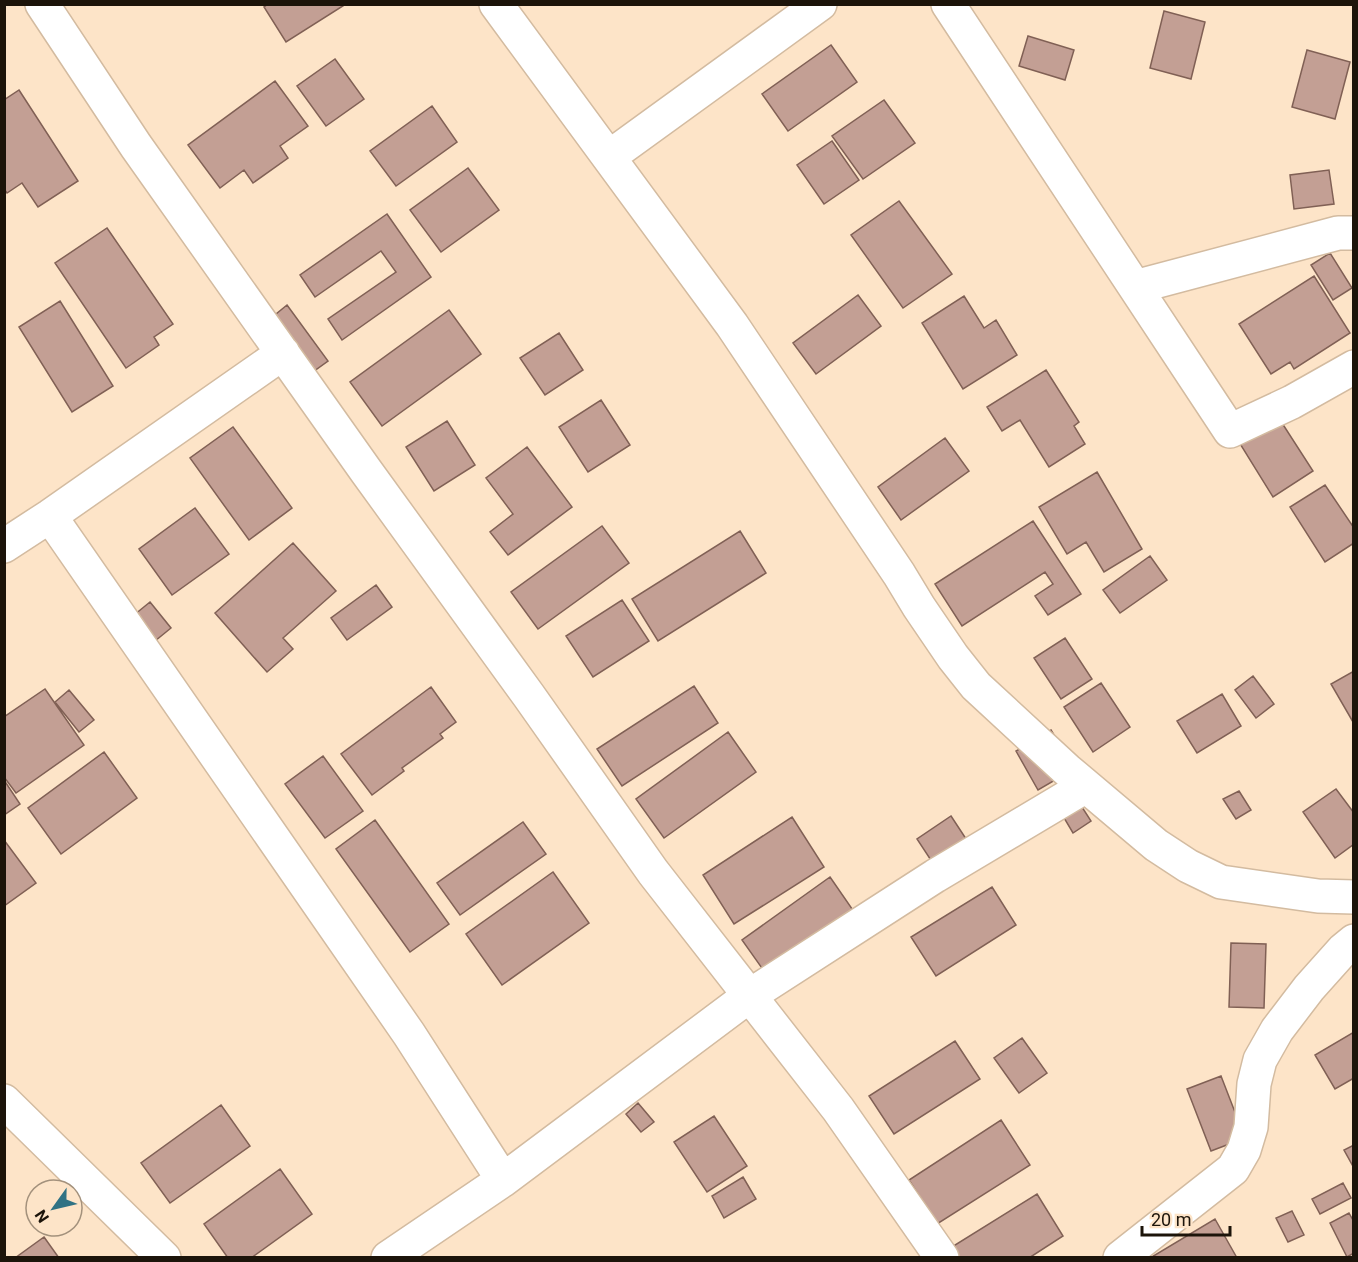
<svg xmlns="http://www.w3.org/2000/svg" width="1358" height="1262" font-family="Roboto,sans-serif">
<style>
.building{fill:#c39f94;stroke:#806055;stroke-width:1.5}
.lines{fill:none;stroke-linecap:round;stroke-linejoin:round}
.minor-casing{stroke:#d3bba0;stroke-width:36}
.minor{stroke:#fff;stroke-width:33}
</style>
<rect width="100%" height="100%" fill="#fde4c8"/>
<path class="building" d="M 268,4 L 346,4 L 286,42 L 264,7 Z
M 1164,11 L 1205,22 L 1191,79 L 1150,68 Z
M 1028,36 L 1074,50 L 1065,80 L 1019,66 Z
M 831,45 L 857,82 L 788,131 L 762,94 Z
M 1307,50 L 1350,62 L 1335,119 L 1292,107 Z
M 335,59 L 364,99 L 326,126 L 297,86 Z
M 275,81 L 308,126 L 280,146 L 288,158 L 253,183 L 244,170 L 220,188 L 188,145 Z
M 19,90 L 78,181 L 38,207 L 22,183 L 7,193 L 4,189 L 4,100 Z
M 884,100 L 915,143 L 863,179 L 832,136 Z
M 432,106 L 457,142 L 396,186 L 370,151 Z
M 832,141 L 859,180 L 824,204 L 797,165 Z
M 468,168 L 499,210 L 441,252 L 410,210 Z
M 1329,170 L 1334,204 L 1294,209 L 1290,175 Z
M 899,201 L 952,274 L 903,308 L 851,235 Z
M 387,214 L 431,277 L 342,340 L 328,319 L 396,272 L 381,251 L 315,297 L 300,275 Z
M 107,228 L 173,324 L 154,337 L 159,345 L 126,368 L 55,263 Z
M 1330,253 L 1352,288 L 1333,300 L 1311,265 Z
M 1314,276 L 1350,333 L 1294,369 L 1290,362 L 1271,374 L 1239,324 Z
M 858,295 L 881,326 L 816,374 L 793,343 Z
M 964,296 L 984,328 L 996,320 L 1017,355 L 963,389 L 922,323 Z
M 60,301 L 113,386 L 72,412 L 19,327 Z
M 287,305 L 328,361 L 310,374 L 270,319 Z
M 449,310 L 481,354 L 382,426 L 350,382 Z
M 559,333 L 583,370 L 545,395 L 520,358 Z
M 1046,370 L 1079,422 L 1074,426 L 1085,444 L 1049,467 L 1020,420 L 1002,431 L 987,407 Z
M 601,400 L 630,445 L 588,472 L 559,427 Z
M 1273,409 L 1313,471 L 1273,497 L 1234,434 Z
M 447,421 L 475,465 L 434,491 L 406,447 Z
M 233,427 L 292,508 L 249,540 L 190,458 Z
M 945,438 L 969,471 L 901,520 L 878,487 Z
M 527,447 L 572,507 L 508,555 L 490,532 L 513,514 L 486,478 Z
M 1097,472 L 1142,549 L 1104,572 L 1086,542 L 1067,554 L 1039,507 Z
M 1325,485 L 1354,528 L 1354,543 L 1325,562 L 1290,507 Z
M 195,508 L 229,554 L 172,595 L 139,549 Z
M 1033,521 L 1081,594 L 1048,615 L 1035,596 L 1053,584 L 1045,572 L 962,626 L 935,584 Z
M 602,526 L 629,563 L 538,629 L 511,592 Z
M 740,531 L 766,573 L 658,641 L 632,599 Z
M 293,543 L 336,591 L 283,638 L 293,649 L 267,672 L 215,613 Z
M 1150,556 L 1167,580 L 1120,613 L 1103,590 Z
M 376,585 L 392,607 L 347,640 L 331,618 Z
M 622,600 L 649,641 L 593,677 L 566,636 Z
M 150,602 L 171,628 L 155,641 L 134,615 Z
M 1065,638 L 1092,679 L 1061,699 L 1034,658 Z
M 1354,671 L 1354,721 L 1353,722 L 1331,684 Z
M 1253,676 L 1274,704 L 1256,718 L 1235,690 Z
M 1101,683 L 1130,727 L 1093,752 L 1064,707 Z
M 694,686 L 718,723 L 622,786 L 597,749 Z
M 431,687 L 456,722 L 440,734 L 443,738 L 402,768 L 404,771 L 372,795 L 341,754 Z
M 45,689 L 84,745 L 16,793 L 4,777 L 4,717 Z
M 69,690 L 94,720 L 79,732 L 55,702 Z
M 1222,694 L 1241,726 L 1197,753 L 1177,721 Z
M 1051,730 L 1074,769 L 1038,790 L 1016,751 Z
M 728,732 L 756,772 L 664,838 L 636,799 Z
M 104,752 L 137,798 L 61,854 L 28,808 Z
M 323,756 L 363,811 L 325,838 L 285,784 Z
M 4,780 L 20,804 L 4,815 Z
M 1336,789 L 1354,813 L 1354,844 L 1335,858 L 1303,812 Z
M 1071,790 L 1091,821 L 1073,833 L 1054,801 Z
M 1239,791 L 1251,810 L 1236,819 L 1223,799 Z
M 951,816 L 976,854 L 942,877 L 917,839 Z
M 792,817 L 824,867 L 734,924 L 703,875 Z
M 375,820 L 449,924 L 410,952 L 336,849 Z
M 523,822 L 546,854 L 460,915 L 437,883 Z
M 4,840 L 36,883 L 4,906 Z
M 553,872 L 589,923 L 502,985 L 466,934 Z
M 830,877 L 857,916 L 769,978 L 742,940 Z
M 992,887 L 1016,925 L 936,976 L 911,937 Z
M 1231,943 L 1266,944 L 1264,1008 L 1229,1007 Z
M 1354,1032 L 1354,1078 L 1335,1089 L 1315,1055 Z
M 1022,1038 L 1047,1073 L 1019,1093 L 994,1058 Z
M 955,1041 L 980,1079 L 894,1134 L 869,1096 Z
M 1221,1076 L 1245,1138 L 1211,1151 L 1187,1089 Z
M 638,1103 L 654,1122 L 641,1132 L 626,1114 Z
M 221,1105 L 250,1146 L 170,1203 L 141,1163 Z
M 714,1116 L 747,1166 L 707,1192 L 674,1142 Z
M 1001,1120 L 1030,1165 L 937,1224 L 909,1180 Z
M 1354,1145 L 1354,1168 L 1344,1150 Z
M 280,1169 L 312,1214 L 251,1258 L 228,1258 L 204,1224 Z
M 743,1177 L 756,1199 L 724,1218 L 712,1196 Z
M 1343,1183 L 1351,1198 L 1320,1214 L 1312,1199 Z
M 1037,1194 L 1063,1236 L 1029,1258 L 952,1258 L 947,1250 Z
M 1292,1211 L 1304,1235 L 1288,1242 L 1276,1218 Z
M 1349,1213 L 1354,1222 L 1354,1253 L 1347,1257 L 1330,1223 Z
M 1215,1219 L 1237,1258 L 1150,1258 Z
M 44,1237 L 59,1258 L 15,1258 Z"/>
<g class="lines">
<g class="minor-casing">
<path id="minor" d="M 42,4 L 136,146 L 366,471 L 529,696 L 653,872 L 838,1109 L 942,1258
M 496,4 L 732,325 L 899,574 L 919,607 L 953,657 L 976,686 L 1067,770 L 1156,845 L 1188,866 L 1221,882 L 1318,896 L 1354,897
M 948,4 L 1230,431 L 1292,402 L 1354,367
M 609,157 L 820,4
M 1135,287 L 1338,233 L 1354,233
M 50,516 L 409,1034 L 503,1180
M 4,546 L 50,516 L 283,353
M 4,1101 L 164,1258
M 388,1258 L 503,1180 L 749,996 L 935,876 L 1086,786
M 1120,1258 L 1233,1169 L 1244,1150 L 1251,1127 L 1254,1084 L 1260,1060 L 1277,1030 L 1309,988 L 1343,950 L 1354,941"/>
</g>
<use href="#minor" class="minor"/>
</g>
<rect width="1358" height="1262" fill="none" stroke="#1c140a" stroke-width="12"/>
<g transform="translate(54 1208) rotate(236)"><circle r="28" fill="#fde4c8" stroke="#a3917c" stroke-width="1.5"/>
<path d="M0-4.5L10 22L0 15L-10 22Z" fill="#307284"/>
<text y="-9" font-size="16" font-weight="bold" text-anchor="middle" fill="#1c140a">N</text>
</g>
<path d="M1142 1226v9h88v-9" fill="none" stroke="#1c140a" stroke-width="3"/>
<text x="1151" y="1226" font-size="18" fill="#1c140a" stroke="#fde4c8" stroke-width="4.5" paint-order="stroke">20 m</text>
</svg>
